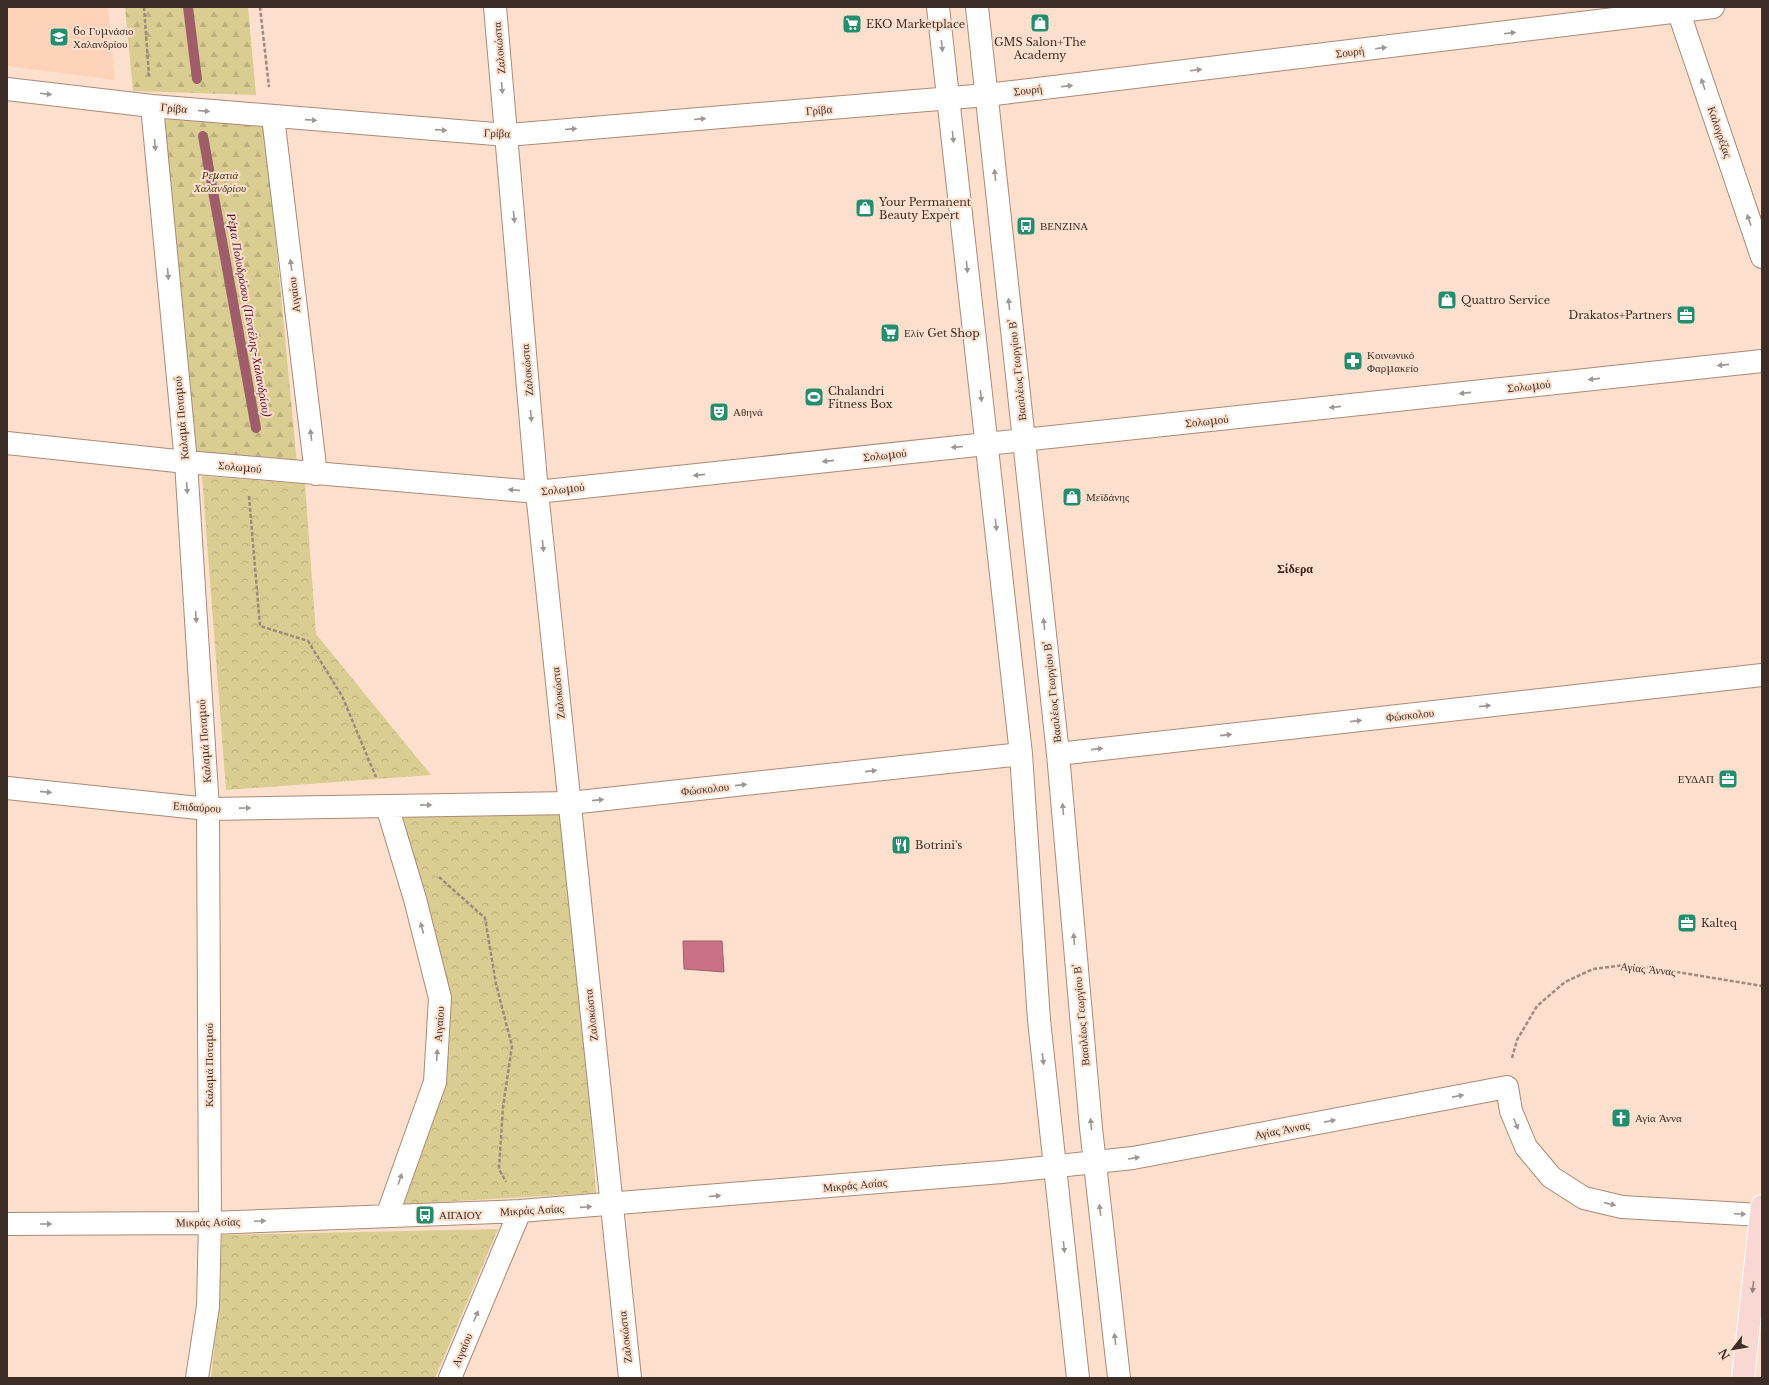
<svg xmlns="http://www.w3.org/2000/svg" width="1769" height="1385" font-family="'Libre Baskerville',serif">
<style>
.built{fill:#fed2b9}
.forest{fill:url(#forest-firs)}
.park{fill:url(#park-crowns)}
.water{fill:#c97187;stroke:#9f5d6a}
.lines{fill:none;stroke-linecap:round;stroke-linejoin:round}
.stream{stroke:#9f5d6a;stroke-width:10}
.minor-casing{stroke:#ab8976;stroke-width:24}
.major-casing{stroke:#fff;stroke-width:24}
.path{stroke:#a08a7d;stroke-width:2.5;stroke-dasharray:4 2;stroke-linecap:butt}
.minor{stroke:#fff;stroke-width:22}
.major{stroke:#f9d7d3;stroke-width:22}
.oneway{fill:#9e9692}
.oneway2{fill:#9a827c}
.labels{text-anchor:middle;stroke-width:4;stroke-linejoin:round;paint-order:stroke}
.poi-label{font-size:11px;fill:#3c2e26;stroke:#fddfce;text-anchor:start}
.street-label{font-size:11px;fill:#3c2e26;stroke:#fddfce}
.park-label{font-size:11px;font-style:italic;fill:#433b14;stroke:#fddfce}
.water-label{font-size:12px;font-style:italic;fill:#5b0929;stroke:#fddfce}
.neighbourhood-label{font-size:12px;font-weight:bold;fill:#3e2312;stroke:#fddfce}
</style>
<defs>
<pattern id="forest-firs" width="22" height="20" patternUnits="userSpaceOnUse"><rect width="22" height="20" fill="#dacd92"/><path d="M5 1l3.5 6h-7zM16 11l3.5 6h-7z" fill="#bcb07e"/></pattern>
<pattern id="park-crowns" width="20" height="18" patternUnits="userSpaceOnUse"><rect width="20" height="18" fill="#dacd92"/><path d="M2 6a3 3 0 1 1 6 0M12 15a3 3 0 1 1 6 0" fill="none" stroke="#bcb07e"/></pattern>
</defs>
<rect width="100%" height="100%" fill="#fddfce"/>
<path class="built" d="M 7,7 L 108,7 L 115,80 L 7,66 Z"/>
<path class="forest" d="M 125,7 L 248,7 L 256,95 L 133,91 Z
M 162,117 L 265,126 L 297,464 L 197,452 Z"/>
<path class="park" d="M 202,476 L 305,484 L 316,634 L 431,775 L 226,790 Z
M 570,803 L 596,1193 L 404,1204 L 435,1082 L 442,998 L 387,806 Z
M 498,1229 L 435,1378 L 211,1378 L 219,1304 L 222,1235 Z"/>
<path class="water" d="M 683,941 L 722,941 L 724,972 L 684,969 Z"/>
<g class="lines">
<path class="stream" d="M 188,7 L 197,79
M 203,136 L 256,428"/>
<g class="minor-casing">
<path id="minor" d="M 495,7 L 537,492 L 630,1378
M 938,7 L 1021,754 L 1039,1020 L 1078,1378
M 977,7 L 1058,754 L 1091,1128 L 1119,1378
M 1677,7 L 1762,257
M 7,89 L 152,106 L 507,135 L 987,95 L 1713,7
M 152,106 L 186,462 L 208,809 L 210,1223 L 208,1306 L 197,1378
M 273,117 L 316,474
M 7,443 L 186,462 L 537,492 L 1762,361
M 1058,754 L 1762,675
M 7,788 L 208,809 L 570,803 L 1021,754
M 387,1216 L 435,1082 L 440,998 L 415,899 L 387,806
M 7,1224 L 210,1223 L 520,1211 L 1002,1172 L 1133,1158 L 1507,1087 L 1511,1111 L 1526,1147 L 1551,1177 L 1584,1198 L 1622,1207 L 1761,1215
M 450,1378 L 520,1211"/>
</g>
<g class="major-casing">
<path id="major" d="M 1743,1378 L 1762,1206"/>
</g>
<path class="path" d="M 144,7 L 149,76
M 260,7 L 269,87
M 249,496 L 260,626 L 308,641 L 342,696 L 376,777
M 439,877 L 485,918 L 496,984 L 512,1046 L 503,1107 L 499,1169 L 506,1182
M 1512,1058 L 1517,1040 L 1537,1006 L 1565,982 L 1593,969 L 1624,965 L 1653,968 L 1762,986"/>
<use href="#minor" class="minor"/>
<use href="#major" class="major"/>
</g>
<defs><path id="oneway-solid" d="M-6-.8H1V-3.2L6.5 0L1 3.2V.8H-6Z"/></defs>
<g class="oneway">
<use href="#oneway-solid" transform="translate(1510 33) rotate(-7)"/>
<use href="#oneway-solid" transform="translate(942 46) rotate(84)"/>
<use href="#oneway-solid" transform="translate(1381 48) rotate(-7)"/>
<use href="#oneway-solid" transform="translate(1196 70) rotate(-7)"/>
<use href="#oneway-solid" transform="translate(1703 84) rotate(-109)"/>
<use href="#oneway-solid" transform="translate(1067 86) rotate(-7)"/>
<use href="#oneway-solid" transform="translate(502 88) rotate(85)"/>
<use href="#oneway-solid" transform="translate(46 94) rotate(7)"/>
<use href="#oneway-solid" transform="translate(204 111) rotate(5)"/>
<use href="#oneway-solid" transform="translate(700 119) rotate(-5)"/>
<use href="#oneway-solid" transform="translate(311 120) rotate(4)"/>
<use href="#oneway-solid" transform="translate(571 129) rotate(-5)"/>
<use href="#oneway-solid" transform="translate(441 130) rotate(4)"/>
<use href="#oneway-solid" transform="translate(953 137) rotate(84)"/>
<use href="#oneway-solid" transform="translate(155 145) rotate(85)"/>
<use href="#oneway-solid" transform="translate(995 175) rotate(-96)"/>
<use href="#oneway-solid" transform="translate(514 217) rotate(85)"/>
<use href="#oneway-solid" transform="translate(1749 220) rotate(-109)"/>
<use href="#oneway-solid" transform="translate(291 265) rotate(-97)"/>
<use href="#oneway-solid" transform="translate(967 267) rotate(84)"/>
<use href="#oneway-solid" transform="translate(168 274) rotate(85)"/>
<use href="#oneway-solid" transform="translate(1009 304) rotate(-96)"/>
<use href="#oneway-solid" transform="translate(1723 365) rotate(174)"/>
<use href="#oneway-solid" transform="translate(1594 379) rotate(174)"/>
<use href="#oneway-solid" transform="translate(1465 393) rotate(174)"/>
<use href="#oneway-solid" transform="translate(981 396) rotate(84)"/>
<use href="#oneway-solid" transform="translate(1335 407) rotate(174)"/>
<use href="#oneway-solid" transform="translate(531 416) rotate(85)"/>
<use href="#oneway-solid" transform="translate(311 435) rotate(-97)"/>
<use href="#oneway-solid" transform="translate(957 447) rotate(175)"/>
<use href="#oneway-solid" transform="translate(828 461) rotate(174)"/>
<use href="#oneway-solid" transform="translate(699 475) rotate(174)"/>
<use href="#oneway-solid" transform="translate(187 488) rotate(86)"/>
<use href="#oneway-solid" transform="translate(514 490) rotate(-175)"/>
<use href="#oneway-solid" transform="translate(996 525) rotate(84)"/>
<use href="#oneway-solid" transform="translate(543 546) rotate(84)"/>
<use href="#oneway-solid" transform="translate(196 617) rotate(86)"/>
<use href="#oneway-solid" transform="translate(1044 624) rotate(-96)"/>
<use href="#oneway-solid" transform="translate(1485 706) rotate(-6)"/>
<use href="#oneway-solid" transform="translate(1356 721) rotate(-6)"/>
<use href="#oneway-solid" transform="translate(1226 735) rotate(-6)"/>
<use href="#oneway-solid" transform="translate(1097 749) rotate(-6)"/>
<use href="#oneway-solid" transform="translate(871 771) rotate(-6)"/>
<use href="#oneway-solid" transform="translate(741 785) rotate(-6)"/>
<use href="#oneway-solid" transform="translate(46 792) rotate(6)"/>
<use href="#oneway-solid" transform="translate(598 800) rotate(-6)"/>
<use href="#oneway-solid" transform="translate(426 805) rotate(-1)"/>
<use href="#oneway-solid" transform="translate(245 808) rotate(-1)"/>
<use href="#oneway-solid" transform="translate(1063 809) rotate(-95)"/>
<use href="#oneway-solid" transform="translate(422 928) rotate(-105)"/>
<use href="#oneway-solid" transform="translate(1074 939) rotate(-95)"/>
<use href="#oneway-solid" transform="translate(437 1055) rotate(-86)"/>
<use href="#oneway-solid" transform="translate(1043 1059) rotate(83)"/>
<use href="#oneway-solid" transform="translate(1458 1096) rotate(-11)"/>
<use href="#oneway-solid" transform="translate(1330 1121) rotate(-11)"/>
<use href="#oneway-solid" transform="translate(1091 1124) rotate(-95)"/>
<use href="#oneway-solid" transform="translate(1516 1124) rotate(68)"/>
<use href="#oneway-solid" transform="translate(1134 1158) rotate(-9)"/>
<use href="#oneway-solid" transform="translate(400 1179) rotate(-71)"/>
<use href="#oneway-solid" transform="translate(715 1196) rotate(-5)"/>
<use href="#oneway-solid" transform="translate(1610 1204) rotate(13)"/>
<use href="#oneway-solid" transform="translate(586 1207) rotate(-4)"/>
<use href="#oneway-solid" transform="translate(1100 1210) rotate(-97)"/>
<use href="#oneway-solid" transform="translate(1740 1214) rotate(3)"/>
<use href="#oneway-solid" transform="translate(260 1221) rotate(-2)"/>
<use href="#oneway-solid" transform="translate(46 1224)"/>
<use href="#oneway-solid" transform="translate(1064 1247) rotate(84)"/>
<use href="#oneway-solid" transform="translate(476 1316) rotate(-67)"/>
<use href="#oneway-solid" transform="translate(1115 1339) rotate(-97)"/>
</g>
<use class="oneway2" href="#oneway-solid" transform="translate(1753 1287) rotate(96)"/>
<defs>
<g id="shop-square" transform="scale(1)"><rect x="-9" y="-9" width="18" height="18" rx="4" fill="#228e6d" stroke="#fddfce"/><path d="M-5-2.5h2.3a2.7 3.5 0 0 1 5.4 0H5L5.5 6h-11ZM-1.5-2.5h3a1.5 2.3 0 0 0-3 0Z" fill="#fff"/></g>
<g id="supermarket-square" transform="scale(1)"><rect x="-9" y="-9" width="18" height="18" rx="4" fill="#228e6d" stroke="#fddfce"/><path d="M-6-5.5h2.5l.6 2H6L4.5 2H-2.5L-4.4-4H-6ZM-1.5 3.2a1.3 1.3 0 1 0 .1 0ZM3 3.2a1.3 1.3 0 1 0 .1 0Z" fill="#fff"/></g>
<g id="school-square" transform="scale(1)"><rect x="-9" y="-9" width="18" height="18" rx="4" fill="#228e6d" stroke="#fddfce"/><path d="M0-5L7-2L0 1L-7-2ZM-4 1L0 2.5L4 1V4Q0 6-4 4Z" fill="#fff"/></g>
<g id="bus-square" transform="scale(1)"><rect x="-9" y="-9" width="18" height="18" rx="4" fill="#228e6d" stroke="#fddfce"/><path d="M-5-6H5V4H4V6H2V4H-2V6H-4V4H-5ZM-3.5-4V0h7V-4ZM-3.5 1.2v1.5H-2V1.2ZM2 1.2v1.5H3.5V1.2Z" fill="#fff"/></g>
<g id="office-square" transform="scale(1)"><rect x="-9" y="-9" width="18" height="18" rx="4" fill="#228e6d" stroke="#fddfce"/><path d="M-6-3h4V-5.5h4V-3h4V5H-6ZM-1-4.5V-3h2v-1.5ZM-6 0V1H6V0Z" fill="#fff"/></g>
<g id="pharmacy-square" transform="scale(1)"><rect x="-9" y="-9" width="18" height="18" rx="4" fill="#228e6d" stroke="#fddfce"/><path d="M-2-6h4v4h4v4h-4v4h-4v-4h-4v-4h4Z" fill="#fff"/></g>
<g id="stadium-square" transform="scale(1)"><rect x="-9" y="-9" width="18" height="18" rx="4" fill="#228e6d" stroke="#fddfce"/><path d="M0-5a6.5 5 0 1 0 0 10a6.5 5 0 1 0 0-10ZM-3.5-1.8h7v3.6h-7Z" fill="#fff"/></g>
<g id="theatre-square" transform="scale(1)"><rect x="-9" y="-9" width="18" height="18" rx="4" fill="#228e6d" stroke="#fddfce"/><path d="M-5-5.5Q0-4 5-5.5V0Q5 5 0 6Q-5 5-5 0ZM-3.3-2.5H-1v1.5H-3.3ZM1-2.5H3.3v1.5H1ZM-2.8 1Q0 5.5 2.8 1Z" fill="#fff"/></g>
<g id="restaurant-square" transform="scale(1)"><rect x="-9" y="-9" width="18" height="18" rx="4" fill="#228e6d" stroke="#fddfce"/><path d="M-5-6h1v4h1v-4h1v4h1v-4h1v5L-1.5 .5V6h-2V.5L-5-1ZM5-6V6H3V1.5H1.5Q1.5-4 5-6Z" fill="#fff"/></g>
<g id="church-square" transform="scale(1)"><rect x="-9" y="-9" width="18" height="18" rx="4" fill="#228e6d" stroke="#fddfce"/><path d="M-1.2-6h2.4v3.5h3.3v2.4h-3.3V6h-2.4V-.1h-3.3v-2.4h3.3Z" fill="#fff"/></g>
</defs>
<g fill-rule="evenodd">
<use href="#shop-square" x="1040" y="23"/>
<use href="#supermarket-square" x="852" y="24"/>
<use href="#school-square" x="59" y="37"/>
<use href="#shop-square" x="865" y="208"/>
<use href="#bus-square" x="1026" y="226"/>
<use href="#shop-square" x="1447" y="300"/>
<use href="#office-square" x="1686" y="315"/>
<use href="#supermarket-square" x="890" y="333"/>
<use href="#pharmacy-square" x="1353" y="361"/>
<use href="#stadium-square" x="814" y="397"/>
<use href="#theatre-square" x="719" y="412"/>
<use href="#shop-square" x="1072" y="497"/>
<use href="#office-square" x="1728" y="779"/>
<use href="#restaurant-square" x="901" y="845"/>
<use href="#office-square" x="1687" y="923"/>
<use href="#church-square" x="1621" y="1118"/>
<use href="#bus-square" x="425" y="1215"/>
</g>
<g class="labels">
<g class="poi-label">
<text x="866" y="28">EKO Marketplace</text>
<text x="73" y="35">6ο Γυμνάσιο<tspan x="73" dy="13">Χαλανδρίου</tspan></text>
<text x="1040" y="46" text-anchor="middle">GMS Salon+The<tspan x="1040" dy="13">Academy</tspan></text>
<text x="879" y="206">Your Permanent<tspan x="879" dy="13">Beauty Expert</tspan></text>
<text x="1040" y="230">ΒΕΝΖΙΝΑ</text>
<text x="1461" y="304">Quattro Service</text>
<text x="1672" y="319" text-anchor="end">Drakatos+Partners</text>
<text x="904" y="337">Ελίν Get Shop</text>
<text x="1367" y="359">Κοινωνικό<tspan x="1367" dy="13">Φαρμακείο</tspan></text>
<text x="828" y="395">Chalandri<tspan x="828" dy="13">Fitness Box</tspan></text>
<text x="733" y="416">Αθηνά</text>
<text x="1086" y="501">Μεϊδάνης</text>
<text x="1714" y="783" text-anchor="end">ΕΥΔΑΠ</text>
<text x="915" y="849">Botrini's</text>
<text x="1701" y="927">Kalteq</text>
<text x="1635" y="1122">Αγία Άννα</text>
<text x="439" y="1219">ΑΙΓΑΙΟΥ</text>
</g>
<g class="street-label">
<text transform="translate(499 48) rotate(-95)" y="4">Ζαλοκώστα</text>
<text transform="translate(1350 52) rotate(-7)" y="4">Σουρή</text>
<text transform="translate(1028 90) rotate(-7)" y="4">Σουρή</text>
<text transform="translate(174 108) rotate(5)" y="4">Γρίβα</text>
<text transform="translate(819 110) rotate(-5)" y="4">Γρίβα</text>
<text transform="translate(1720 132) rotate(71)" y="4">Καλογρέζας</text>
<text transform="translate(497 133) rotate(2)" y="4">Γρίβα</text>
<text transform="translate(294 295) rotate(-97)" y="4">Αιγαίου</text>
<text transform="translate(527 370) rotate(-95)" y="4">Ζαλοκώστα</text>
<text transform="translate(1017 370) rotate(-96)" y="4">Βασιλέως Γεωργίου Β'</text>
<text transform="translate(1529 386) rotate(-6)" y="4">Σολωμού</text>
<text transform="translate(181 418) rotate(-95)" y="4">Καλαμά Ποταμού</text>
<text transform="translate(1207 421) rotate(-6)" y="4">Σολωμού</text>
<text transform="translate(885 455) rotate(-6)" y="4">Σολωμού</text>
<text transform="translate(240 467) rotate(5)" y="4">Σολωμού</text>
<text transform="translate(563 489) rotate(-6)" y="4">Σολωμού</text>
<text transform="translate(1052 692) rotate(-96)" y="4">Βασιλέως Γεωργίου Β'</text>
<text transform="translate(558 693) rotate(-96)" y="4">Ζαλοκώστα</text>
<text transform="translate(1410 715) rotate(-6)" y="4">Φώσκολου</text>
<text transform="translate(204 741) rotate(-94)" y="4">Καλαμά Ποταμού</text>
<text transform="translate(705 789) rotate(-6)" y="4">Φώσκολου</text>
<text transform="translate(197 807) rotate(4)" y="4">Επιδαύρου</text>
<text transform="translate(1648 969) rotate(6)" y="4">Αγίας Άννας</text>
<text transform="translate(591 1015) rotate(-96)" y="4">Ζαλοκώστα</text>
<text transform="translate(1081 1015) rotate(-95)" y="4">Βασιλέως Γεωργίου Β'</text>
<text transform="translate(439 1024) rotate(-86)" y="4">Αιγαίου</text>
<text transform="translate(209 1065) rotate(-90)" y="4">Καλαμά Ποταμού</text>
<text transform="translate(1282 1130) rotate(-11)" y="4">Αγίας Άννας</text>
<text transform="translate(855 1185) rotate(-5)" y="4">Μικράς Ασίας</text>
<text transform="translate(532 1210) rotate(-3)" y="4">Μικράς Ασίας</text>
<text transform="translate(208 1222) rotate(-1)" y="4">Μικράς Ασίας</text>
<text transform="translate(625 1337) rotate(-96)" y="4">Ζαλοκώστα</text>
<text transform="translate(462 1350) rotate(-67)" y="4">Αιγαίου</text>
</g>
<g class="park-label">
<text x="220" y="179">Ρεματιά<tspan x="220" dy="13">Χαλανδρίου</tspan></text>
</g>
<g class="water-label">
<text transform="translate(249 315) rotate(80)" y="4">Ρέμα Πολυδρόσου (Πεντέλης-Χαλανδρίου)</text>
</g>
<g class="neighbourhood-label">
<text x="1295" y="573">Σίδερα</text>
</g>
</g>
<rect width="1769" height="1385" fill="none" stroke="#3c2e26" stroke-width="16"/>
<g transform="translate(1733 1349) rotate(239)" stroke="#fddfce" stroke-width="3" paint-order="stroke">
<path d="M0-3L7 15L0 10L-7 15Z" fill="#3c2e26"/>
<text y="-6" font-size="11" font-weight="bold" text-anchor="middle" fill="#3c2e26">N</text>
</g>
</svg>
